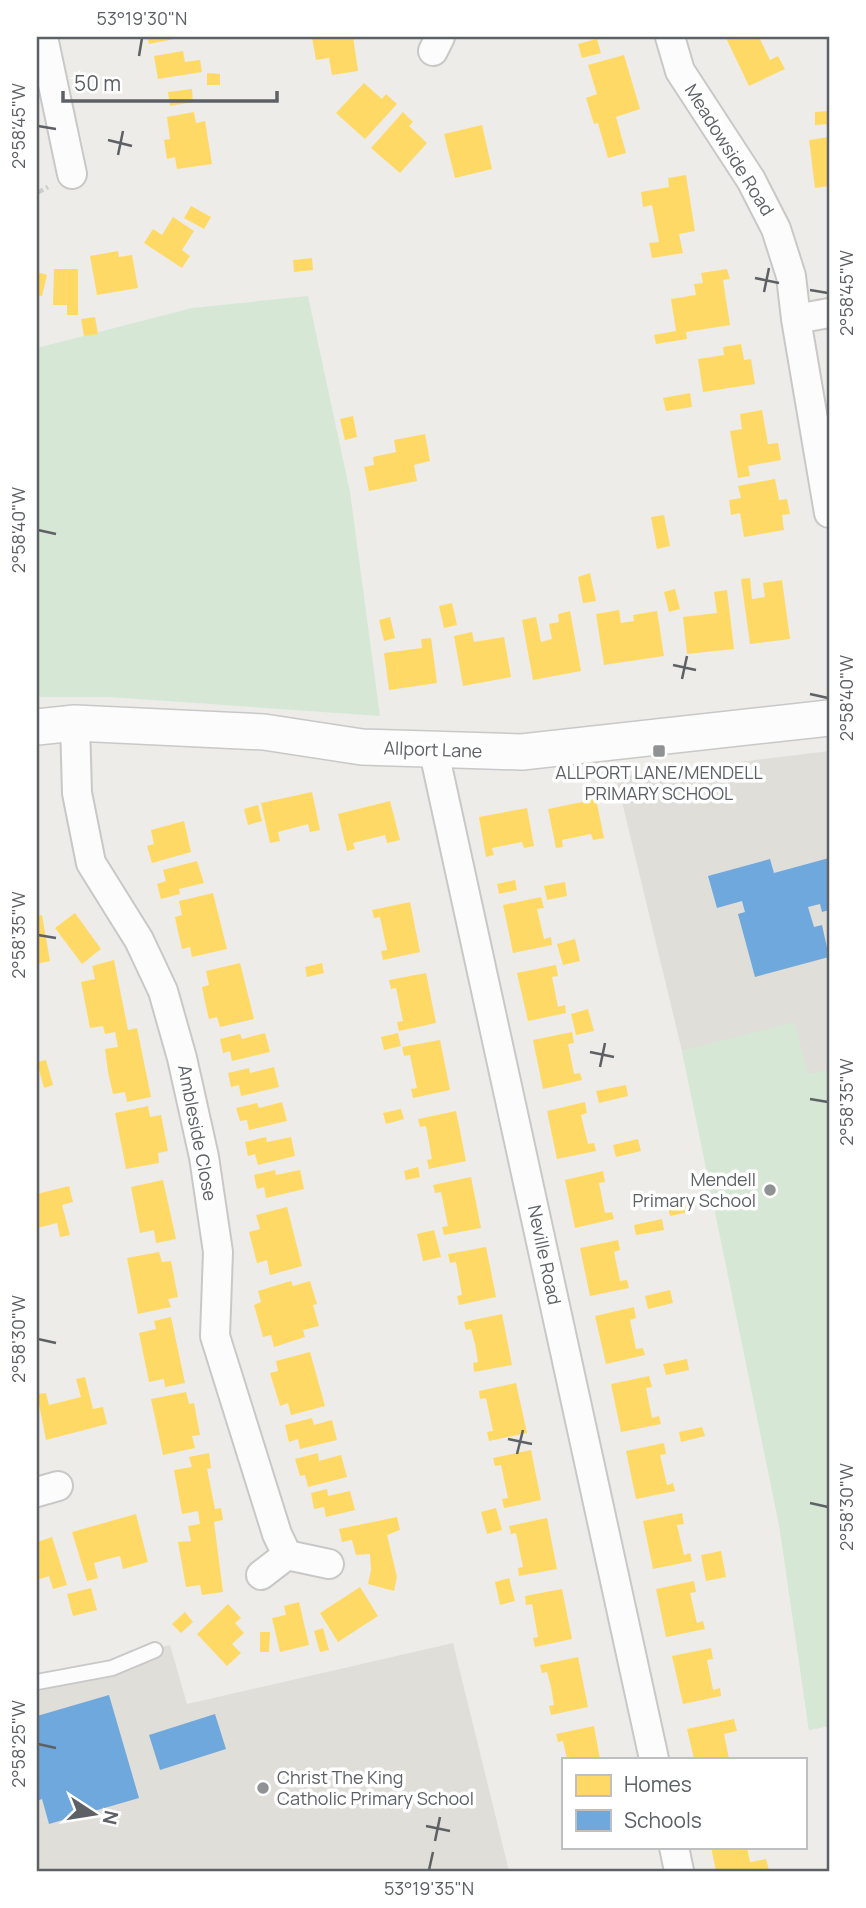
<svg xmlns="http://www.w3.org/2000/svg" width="866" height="1908" font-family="Manrope,sans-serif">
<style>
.education{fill:#e0ded8}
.green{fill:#d6e8d5}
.homes{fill:#ffd966}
.schools{fill:#6fa8dc}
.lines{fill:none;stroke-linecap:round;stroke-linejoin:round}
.service-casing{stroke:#c9c8c8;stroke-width:18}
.minor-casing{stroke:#c9c8c8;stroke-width:32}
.tertiary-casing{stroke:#c9c8c8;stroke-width:38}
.path{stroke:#c9cdcb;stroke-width:4.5;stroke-dasharray:7 3.5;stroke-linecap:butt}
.service{stroke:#fcfcfc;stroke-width:14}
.minor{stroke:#fcfcfc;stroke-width:28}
.tertiary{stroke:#fcfcfc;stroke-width:35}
.ticks{fill:none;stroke:#5d6065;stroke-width:2.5}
.poi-dot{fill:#8f9193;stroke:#fff;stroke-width:2.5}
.labels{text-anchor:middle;stroke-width:7;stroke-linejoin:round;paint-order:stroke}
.street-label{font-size:18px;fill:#5d6065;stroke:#fff}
.poi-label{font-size:18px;fill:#5d6065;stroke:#fff}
.neatline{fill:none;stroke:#5d6065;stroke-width:2.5}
.ticks-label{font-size:18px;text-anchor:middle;fill:#5d6065}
</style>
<rect width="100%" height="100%" fill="#edece8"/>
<path class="education" d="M 829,751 L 829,1726 L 809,1730 L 780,1530 L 741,1329 L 682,1051 L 616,777 Z
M 453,1643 L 509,1871 L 37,1871 L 37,1679 L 170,1645 L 187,1704 Z"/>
<path class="green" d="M 308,296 L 350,492 L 380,716 L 110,697 L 37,697 L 37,348 L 192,308 Z
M 794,1022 L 808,1074 L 829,1070 L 829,1726 L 809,1730 L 780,1530 L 682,1051 Z"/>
<path class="homes" d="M 147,37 L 180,37 L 180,38 L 149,44 Z
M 312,37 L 353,37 L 358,71 L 332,75 L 329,58 L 316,60 Z
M 729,37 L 759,37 L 770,60 L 778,56 L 785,69 L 749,86 L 726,38 Z
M 597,39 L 601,53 L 582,58 L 578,44 Z
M 183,51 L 185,62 L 200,60 L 202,72 L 158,79 L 154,56 Z
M 624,55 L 640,109 L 616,117 L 626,153 L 608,158 L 598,123 L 594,124 L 586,98 L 597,94 L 588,65 Z
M 207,73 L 220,74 L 220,85 L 207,85 Z
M 364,83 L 382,99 L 386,94 L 397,104 L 365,139 L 336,113 Z
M 192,89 L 193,102 L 170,106 L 168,92 Z
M 829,111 L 829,124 L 815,125 L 815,112 Z
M 194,112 L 196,123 L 205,121 L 212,164 L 177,169 L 175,157 L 167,159 L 164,140 L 170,139 L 167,117 Z
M 403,112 L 413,122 L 409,126 L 427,143 L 400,173 L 371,148 Z
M 482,125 L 492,169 L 455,178 L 444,134 Z
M 829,137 L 829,186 L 815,188 L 809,140 Z
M 686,175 L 695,231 L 679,234 L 683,253 L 652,258 L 649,243 L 659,242 L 652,205 L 643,207 L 641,192 L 669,187 L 668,178 Z
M 191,206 L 211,217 L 204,229 L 184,218 Z
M 173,217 L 194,231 L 182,250 L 190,256 L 182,268 L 144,243 L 153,229 L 162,235 Z
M 118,251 L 119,257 L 132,255 L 138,288 L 97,295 L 90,256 Z
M 312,258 L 313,270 L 294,272 L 293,260 Z
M 54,269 L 78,269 L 78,315 L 67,315 L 67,305 L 53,305 Z
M 727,269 L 730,279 L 723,280 L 730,325 L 686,332 L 687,339 L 656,344 L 654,335 L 676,331 L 671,299 L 696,295 L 694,284 L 703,283 L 701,273 Z
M 37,272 L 47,275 L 42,296 L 37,295 Z
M 95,317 L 98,334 L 84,336 L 81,319 Z
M 741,344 L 744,360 L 751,359 L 755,384 L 703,392 L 698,359 L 724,355 L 723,347 Z
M 690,393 L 692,407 L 666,411 L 663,398 Z
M 762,410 L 768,444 L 778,443 L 781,460 L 748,466 L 750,476 L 738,478 L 730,431 L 742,429 L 740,414 Z
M 353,416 L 357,437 L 345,440 L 340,419 Z
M 425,434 L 430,461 L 414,465 L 417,481 L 369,491 L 364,467 L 374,465 L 373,457 L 396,452 L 394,440 Z
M 775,479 L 779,500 L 787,499 L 790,514 L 782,515 L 784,530 L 744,537 L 740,513 L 731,515 L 729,500 L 741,498 L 738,486 Z
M 664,515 L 670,546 L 657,549 L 651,517 Z
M 590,573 L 596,601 L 583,603 L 578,577 Z
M 750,578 L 752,599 L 765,597 L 763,583 L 782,580 L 790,639 L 750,644 L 741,579 Z
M 675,589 L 680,609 L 669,612 L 664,592 Z
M 727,590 L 734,649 L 687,654 L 683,617 L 717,613 L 714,592 Z
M 452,603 L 457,625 L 444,628 L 439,606 Z
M 619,610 L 621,623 L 634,621 L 633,615 L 657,611 L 664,656 L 604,665 L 596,614 Z
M 570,611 L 581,671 L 533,680 L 522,620 L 536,617 L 541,642 L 552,639 L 549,624 L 559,622 L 558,614 Z
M 390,617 L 395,638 L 384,641 L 379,620 Z
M 472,632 L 474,642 L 504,637 L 511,677 L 463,686 L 454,636 Z
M 431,638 L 437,683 L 389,690 L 384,653 L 422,648 L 421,639 Z
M 312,792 L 320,830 L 310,832 L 308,824 L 278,832 L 280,841 L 270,843 L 261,803 Z
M 596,799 L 604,838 L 593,840 L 591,834 L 562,840 L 563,847 L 556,848 L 548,809 Z
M 390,801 L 400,840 L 387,843 L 385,835 L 353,843 L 355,849 L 347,851 L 338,814 Z
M 258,805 L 262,821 L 248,825 L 244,809 Z
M 527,808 L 534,846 L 524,848 L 522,842 L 492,848 L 494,855 L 486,857 L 479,817 Z
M 184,821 L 191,852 L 152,863 L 147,846 L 154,844 L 151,830 Z
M 197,861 L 204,883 L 179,889 L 180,894 L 161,899 L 157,884 L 166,881 L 163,870 Z
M 515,880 L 517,890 L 499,894 L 497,884 Z
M 565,882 L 567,896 L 547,900 L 544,886 Z
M 213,893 L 227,949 L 192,957 L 190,947 L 182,949 L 178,932 L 175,917 L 182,915 L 179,901 Z
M 541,897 L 544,908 L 537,909 L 544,939 L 551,937 L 552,945 L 513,953 L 503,905 Z
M 410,902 L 420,952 L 383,960 L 381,951 L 387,950 L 380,917 L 374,918 L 372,910 Z
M 75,913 L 101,949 L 82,964 L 55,928 Z
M 42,915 L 50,961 L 37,964 L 37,916 Z
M 575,939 L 580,961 L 563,965 L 557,944 Z
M 114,960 L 128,1030 L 137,1028 L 151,1097 L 127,1102 L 125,1092 L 113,1094 L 108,1072 L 105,1049 L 118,1047 L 115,1032 L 105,1034 L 103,1026 L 90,1028 L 81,982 L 95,979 L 92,966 Z
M 240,963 L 254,1019 L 220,1027 L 217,1017 L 209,1019 L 205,1002 L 202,987 L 209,985 L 206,971 Z
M 322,963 L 324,973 L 307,977 L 305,967 Z
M 556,965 L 558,976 L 552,977 L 558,1007 L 565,1005 L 566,1013 L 528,1021 L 517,973 Z
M 426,973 L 436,1023 L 399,1031 L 397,1022 L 403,1021 L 396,988 L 391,989 L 389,980 Z
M 588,1009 L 594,1031 L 576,1035 L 571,1014 Z
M 572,1032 L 574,1043 L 568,1044 L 574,1074 L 580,1073 L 582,1080 L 543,1089 L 533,1040 Z
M 265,1033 L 270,1052 L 232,1061 L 230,1051 L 223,1053 L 220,1039 L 240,1034 L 242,1039 Z
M 398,1033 L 401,1046 L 384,1050 L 381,1037 Z
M 440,1040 L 450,1090 L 413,1098 L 411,1089 L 417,1088 L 410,1055 L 404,1056 L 402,1047 Z
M 46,1060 L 53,1085 L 44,1088 L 37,1062 Z
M 274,1067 L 279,1087 L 241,1096 L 239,1085 L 231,1087 L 228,1073 L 249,1068 L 250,1073 Z
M 626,1085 L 628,1096 L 599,1103 L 596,1091 Z
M 282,1102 L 287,1121 L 249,1130 L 247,1120 L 240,1121 L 236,1108 L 257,1103 L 259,1108 Z
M 585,1102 L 587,1113 L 581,1115 L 588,1144 L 594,1143 L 596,1151 L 557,1159 L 547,1111 Z
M 148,1106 L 150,1117 L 161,1115 L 168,1151 L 158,1153 L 159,1163 L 126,1169 L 115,1113 Z
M 401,1109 L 404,1119 L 386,1124 L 383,1113 Z
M 456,1111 L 466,1161 L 429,1169 L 427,1160 L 432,1159 L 426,1126 L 420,1127 L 418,1119 Z
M 266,1137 L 267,1142 L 291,1137 L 295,1156 L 258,1165 L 255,1154 L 248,1156 L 245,1142 Z
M 638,1139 L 641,1151 L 616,1157 L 613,1145 Z
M 418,1167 L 420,1177 L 406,1180 L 404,1171 Z
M 275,1170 L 276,1175 L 300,1170 L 304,1189 L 266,1198 L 264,1187 L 257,1189 L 254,1175 Z
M 603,1171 L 605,1182 L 599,1183 L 605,1213 L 612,1212 L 614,1219 L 575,1228 L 565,1180 Z
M 471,1177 L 481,1228 L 444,1235 L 442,1227 L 448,1226 L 441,1192 L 435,1193 L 433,1185 Z
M 163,1180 L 176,1239 L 156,1243 L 154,1230 L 140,1233 L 131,1187 Z
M 69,1186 L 73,1202 L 62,1205 L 70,1235 L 60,1237 L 57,1223 L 37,1228 L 37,1194 Z
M 691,1199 L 694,1211 L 670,1216 L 667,1204 Z
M 287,1207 L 302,1266 L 270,1275 L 267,1260 L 257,1263 L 249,1232 L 260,1229 L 256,1215 Z
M 662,1219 L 664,1230 L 636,1235 L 634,1225 Z
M 434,1230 L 441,1257 L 423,1261 L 417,1234 Z
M 618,1240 L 620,1250 L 614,1252 L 620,1281 L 627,1280 L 629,1288 L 590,1296 L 580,1248 Z
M 486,1247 L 496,1297 L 459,1305 L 457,1296 L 462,1295 L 456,1262 L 450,1263 L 448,1254 Z
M 159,1252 L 162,1262 L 171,1261 L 178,1297 L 168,1299 L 171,1307 L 138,1314 L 127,1258 Z
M 291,1281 L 293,1286 L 310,1281 L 317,1304 L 313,1305 L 319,1326 L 303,1330 L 305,1337 L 274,1347 L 271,1335 L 263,1337 L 254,1305 L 261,1302 L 258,1291 Z
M 670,1290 L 673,1303 L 648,1309 L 645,1296 Z
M 634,1307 L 636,1318 L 630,1320 L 636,1349 L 643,1348 L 645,1355 L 606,1364 L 595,1316 Z
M 502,1314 L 512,1365 L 474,1372 L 473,1363 L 478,1362 L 475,1344 L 471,1329 L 466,1330 L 464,1322 Z
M 171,1317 L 185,1383 L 165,1387 L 164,1379 L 149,1382 L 139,1333 L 156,1329 L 154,1321 Z
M 310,1352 L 325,1406 L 291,1415 L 288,1403 L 280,1406 L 270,1373 L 278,1371 L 276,1361 Z
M 687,1359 L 689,1370 L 666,1375 L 663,1364 Z
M 649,1376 L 652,1387 L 646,1388 L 652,1418 L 659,1416 L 661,1424 L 621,1432 L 611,1384 Z
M 85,1377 L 93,1409 L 103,1407 L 107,1424 L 46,1440 L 37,1394 L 46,1393 L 49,1405 L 81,1397 L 76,1379 Z
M 516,1383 L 527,1433 L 489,1441 L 487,1432 L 493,1431 L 486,1398 L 480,1399 L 479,1391 Z
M 186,1392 L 189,1404 L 194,1403 L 200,1435 L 192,1436 L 195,1448 L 163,1455 L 151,1399 Z
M 312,1418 L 314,1425 L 332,1420 L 337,1440 L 300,1449 L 298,1439 L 289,1442 L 285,1425 Z
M 702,1427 L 705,1436 L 681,1442 L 679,1432 Z
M 664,1443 L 666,1454 L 660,1455 L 667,1485 L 673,1483 L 675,1491 L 636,1499 L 626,1451 Z
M 531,1450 L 541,1500 L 504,1508 L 502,1499 L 508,1498 L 501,1465 L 495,1466 L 493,1458 Z
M 209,1453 L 211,1468 L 207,1469 L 215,1509 L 221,1508 L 223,1520 L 214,1522 L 223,1592 L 202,1595 L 200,1585 L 186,1587 L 178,1542 L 191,1541 L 188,1526 L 200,1524 L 198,1511 L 182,1514 L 174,1470 L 192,1467 L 189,1457 Z
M 318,1453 L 319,1461 L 341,1455 L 347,1477 L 308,1487 L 305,1475 L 300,1476 L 295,1459 Z
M 327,1489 L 328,1496 L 350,1491 L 355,1510 L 326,1517 L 324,1507 L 314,1509 L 311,1493 Z
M 496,1508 L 502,1530 L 487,1534 L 481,1512 Z
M 682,1513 L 684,1524 L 677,1525 L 684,1555 L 690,1553 L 692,1561 L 653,1569 L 643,1521 Z
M 136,1514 L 148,1562 L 123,1569 L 120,1556 L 108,1559 L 94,1563 L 98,1578 L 87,1581 L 72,1532 Z
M 397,1517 L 400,1530 L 387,1535 L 397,1577 L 394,1591 L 368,1584 L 371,1570 L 370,1554 L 356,1555 L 352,1540 L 342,1542 L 339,1529 Z
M 547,1518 L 557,1569 L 519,1576 L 518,1568 L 523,1567 L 516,1533 L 511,1534 L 509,1526 Z
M 52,1537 L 67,1585 L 53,1589 L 49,1576 L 37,1580 L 37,1542 Z
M 721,1551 L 726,1577 L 706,1581 L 701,1555 Z
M 509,1578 L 515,1601 L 500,1605 L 495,1582 Z
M 694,1581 L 696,1592 L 690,1593 L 697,1623 L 703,1621 L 705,1629 L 666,1637 L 656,1589 Z
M 360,1587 L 378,1616 L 338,1642 L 320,1613 Z
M 91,1588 L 97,1610 L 73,1616 L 67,1594 Z
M 562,1589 L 572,1639 L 535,1647 L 533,1638 L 538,1637 L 532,1604 L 526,1605 L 525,1596 Z
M 299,1602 L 309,1645 L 280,1652 L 272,1618 L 286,1615 L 284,1606 Z
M 228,1604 L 241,1618 L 235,1623 L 244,1633 L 232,1644 L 241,1653 L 227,1666 L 197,1634 Z
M 185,1612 L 193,1622 L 181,1633 L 172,1624 Z
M 323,1628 L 329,1650 L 320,1652 L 314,1631 Z
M 260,1632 L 270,1632 L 269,1652 L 260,1652 Z
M 711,1648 L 713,1659 L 707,1660 L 713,1690 L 720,1688 L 721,1696 L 683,1704 L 672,1656 Z
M 578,1657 L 588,1707 L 551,1715 L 549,1706 L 554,1705 L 551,1687 L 547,1672 L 542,1673 L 540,1665 Z
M 734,1719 L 737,1731 L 724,1734 L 729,1759 L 694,1759 L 687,1729 Z
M 594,1726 L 600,1759 L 567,1759 L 563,1741 L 558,1742 L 556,1734 Z
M 711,1847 L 747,1847 L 750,1862 L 766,1859 L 769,1870 L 716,1871 Z"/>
<path class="schools" d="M 829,858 L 829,910 L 822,912 L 820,904 L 808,907 L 814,927 L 822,925 L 829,957 L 755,977 L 738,914 L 745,912 L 742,901 L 717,908 L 708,876 L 770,859 L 774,873 Z
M 109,1695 L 139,1798 L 49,1824 L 42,1799 L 37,1801 L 37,1716 Z
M 215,1714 L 226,1749 L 160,1770 L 149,1735 Z"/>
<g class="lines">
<g class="service-casing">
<path id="service" d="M 37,1682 L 112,1668 L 155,1650"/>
</g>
<g class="minor-casing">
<path id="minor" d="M 43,37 L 72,174
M 670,37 L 680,71 L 751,180 L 776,229 L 791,276 L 796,319 L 829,513
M 433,51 L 440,37
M 796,319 L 829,313
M 75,723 L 77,793 L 91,863 L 139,940 L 163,991 L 182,1058 L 204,1157 L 218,1252 L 215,1336 L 277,1534 L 287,1555 L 329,1564
M 434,752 L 654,1759
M 37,1492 L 58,1486
M 261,1575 L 287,1555
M 674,1847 L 679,1871"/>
</g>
<g class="tertiary-casing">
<path id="tertiary" d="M 37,727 L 75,723 L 264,732 L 362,747 L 522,752 L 829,718"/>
</g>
<path class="path" d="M 37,193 L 48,187"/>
<use href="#service" class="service"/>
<use href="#minor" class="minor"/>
<use href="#tertiary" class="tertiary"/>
</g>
<path class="ticks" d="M 139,56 L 142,38M 38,126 L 56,129M 108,140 L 132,146M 118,155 L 123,131M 755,278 L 779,283M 810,290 L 828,293M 764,292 L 769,268M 38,530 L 56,534M 673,665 L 696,670M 682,679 L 687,656M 810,694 L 828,698M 38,935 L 56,938M 590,1052 L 614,1057M 600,1067 L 605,1043M 810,1099 L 828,1102M 38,1339 L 56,1343M 508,1439 L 532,1444M 517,1454 L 523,1430M 810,1503 L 828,1507M 38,1744 L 56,1748M 426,1826 L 450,1831M 435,1841 L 440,1817M 429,1870 L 433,1852"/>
<g class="poi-dot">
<rect x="652" y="744" width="14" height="14" rx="3.5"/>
<circle cx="770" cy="1190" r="7"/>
<circle cx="263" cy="1788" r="7"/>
</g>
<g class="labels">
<g class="street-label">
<text transform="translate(729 150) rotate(58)" y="6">Meadowside Road</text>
<text transform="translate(433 750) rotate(2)" y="6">Allport Lane</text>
<text transform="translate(197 1133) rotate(79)" y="6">Ambleside Close</text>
<text transform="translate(544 1255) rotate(78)" y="6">Neville Road</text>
</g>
<g class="poi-label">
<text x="659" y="779">ALLPORT LANE/MENDELL<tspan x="659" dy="21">PRIMARY SCHOOL</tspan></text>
<text x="756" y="1186" text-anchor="end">Mendell<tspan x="756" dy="21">Primary School</tspan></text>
<text x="277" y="1784" text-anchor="start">Christ The King<tspan x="277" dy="21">Catholic Primary School</tspan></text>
</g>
</g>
<rect width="866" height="1908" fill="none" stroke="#ffffff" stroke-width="77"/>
<rect x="562" y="1758" width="245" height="91" fill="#ffffff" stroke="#bebfc1" stroke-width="2"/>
<rect x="576" y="1775" width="35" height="21" fill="#ffd966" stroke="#bebfc1" stroke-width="2"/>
<text x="624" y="1792" font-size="21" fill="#5d6065">Homes</text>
<rect x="576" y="1810" width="35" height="21" fill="#6fa8dc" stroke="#bebfc1" stroke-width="2"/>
<text x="624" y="1828" font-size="21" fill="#5d6065">Schools</text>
<g transform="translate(94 1814) rotate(102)" stroke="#ffffff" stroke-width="5" paint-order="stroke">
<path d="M0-5L12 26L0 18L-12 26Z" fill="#5d6065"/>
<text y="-10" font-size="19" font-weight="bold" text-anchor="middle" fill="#5d6065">N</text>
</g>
<path d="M63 91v10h214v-10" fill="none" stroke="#5d6065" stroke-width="3.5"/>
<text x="74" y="91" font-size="21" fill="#5d6065" stroke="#ffffff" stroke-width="5" paint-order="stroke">50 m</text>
<rect x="38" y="38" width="790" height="1832" class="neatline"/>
<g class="ticks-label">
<text x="142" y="25">53°19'30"N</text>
<text transform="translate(19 126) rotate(-90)" y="6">2°58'45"W</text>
<text transform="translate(847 293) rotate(-90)" y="6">2°58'45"W</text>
<text transform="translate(19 530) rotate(-90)" y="6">2°58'40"W</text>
<text transform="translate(847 698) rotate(-90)" y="6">2°58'40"W</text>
<text transform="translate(19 935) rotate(-90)" y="6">2°58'35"W</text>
<text transform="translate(847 1102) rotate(-90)" y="6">2°58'35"W</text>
<text transform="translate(19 1339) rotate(-90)" y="6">2°58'30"W</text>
<text transform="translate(847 1507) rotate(-90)" y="6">2°58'30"W</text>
<text transform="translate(19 1744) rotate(-90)" y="6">2°58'25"W</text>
<text x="429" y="1895">53°19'35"N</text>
</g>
</svg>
